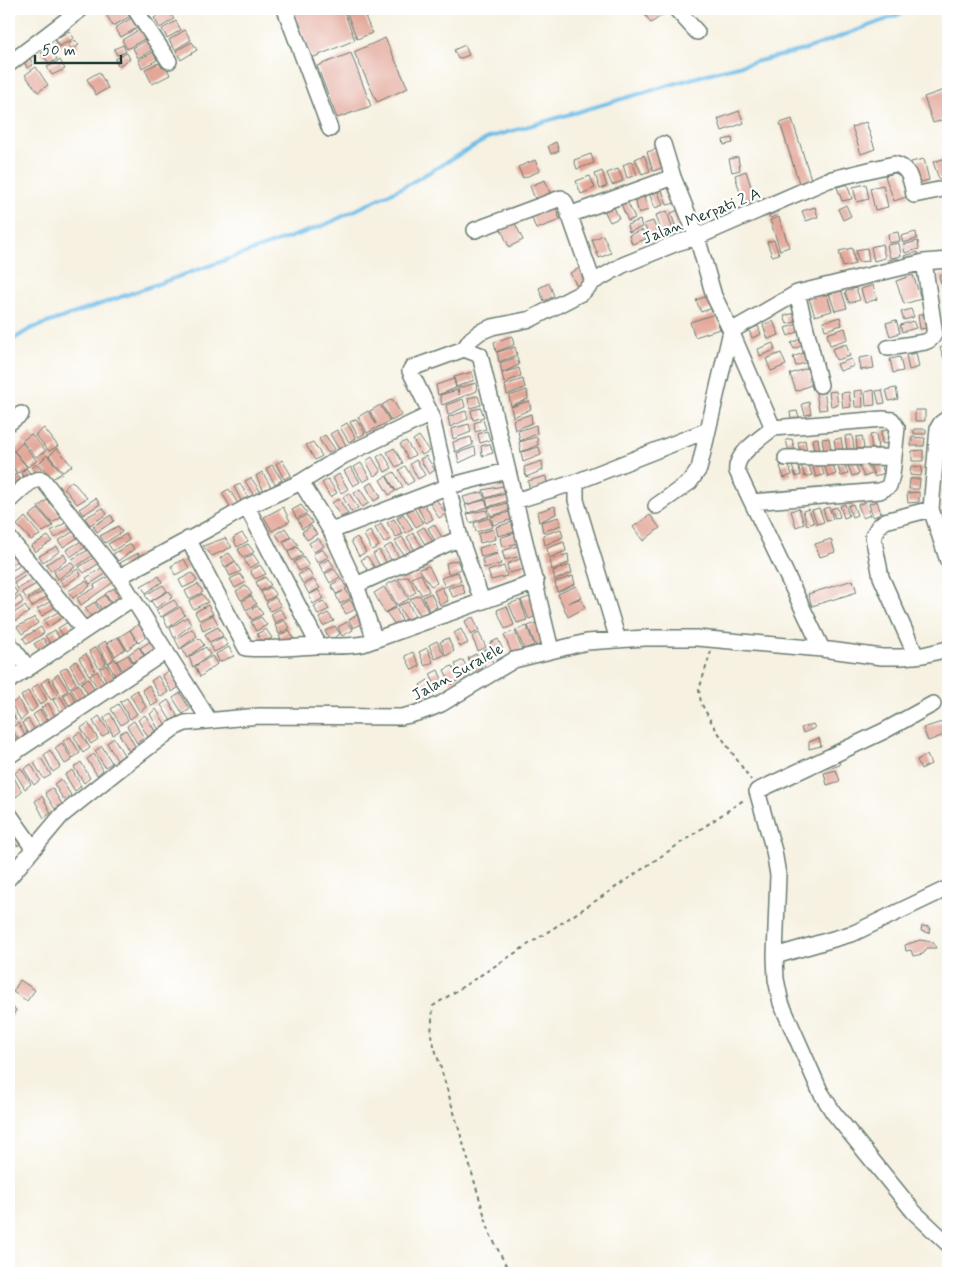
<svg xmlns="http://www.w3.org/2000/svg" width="957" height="1282" font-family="Mynerve,sans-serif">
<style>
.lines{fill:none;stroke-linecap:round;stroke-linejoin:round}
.stream{stroke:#6dbde8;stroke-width:4}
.building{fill:#e3a79a}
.minor-casing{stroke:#6a7c71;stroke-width:18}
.path{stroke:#6a7c71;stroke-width:2;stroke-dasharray:4 4;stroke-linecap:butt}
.minor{stroke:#fff;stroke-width:15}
.labels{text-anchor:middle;stroke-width:4.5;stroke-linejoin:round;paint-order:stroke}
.street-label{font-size:16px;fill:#1f3d34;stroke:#fff}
</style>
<rect width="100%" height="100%" fill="#fff"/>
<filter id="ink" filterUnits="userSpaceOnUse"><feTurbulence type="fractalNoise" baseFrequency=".02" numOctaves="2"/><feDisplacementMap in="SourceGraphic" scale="10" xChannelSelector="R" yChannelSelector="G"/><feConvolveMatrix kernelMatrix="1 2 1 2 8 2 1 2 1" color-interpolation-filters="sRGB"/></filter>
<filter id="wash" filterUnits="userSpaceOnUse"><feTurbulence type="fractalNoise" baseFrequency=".0096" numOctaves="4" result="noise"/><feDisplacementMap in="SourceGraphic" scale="20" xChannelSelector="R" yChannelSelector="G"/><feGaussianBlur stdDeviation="1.12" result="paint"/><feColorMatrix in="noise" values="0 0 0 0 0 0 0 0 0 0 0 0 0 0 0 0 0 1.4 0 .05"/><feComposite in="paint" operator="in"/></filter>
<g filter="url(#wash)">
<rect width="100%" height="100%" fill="#f6f1e1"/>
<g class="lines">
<path class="stream" d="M 9,342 L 30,329 L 325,225 L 409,184 L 488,138 L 718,71 L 804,50 L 914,9"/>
</g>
<g id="blocks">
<path class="building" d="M 114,9 L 127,9 L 131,16 L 113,26 L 106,14 Z
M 167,9 L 174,19 L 160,28 L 154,18 Z
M 293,9 L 343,9 L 355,40 L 312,58 Z
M 345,9 L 362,9 L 372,33 L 357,39 Z
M 641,9 L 666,9 L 668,11 L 651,23 Z
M 133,17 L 139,27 L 121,37 L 115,28 Z
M 176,21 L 181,30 L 167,38 L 162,29 Z
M 140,29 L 146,38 L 127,49 L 122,40 Z
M 185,30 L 191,40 L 175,50 L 169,40 Z
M 69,31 L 74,38 L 59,47 L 55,40 Z
M 385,38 L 408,88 L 377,102 L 354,52 Z
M 75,40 L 79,45 L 72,50 L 68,44 Z
M 146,40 L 152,50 L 138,58 L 133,48 Z
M 192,42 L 197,50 L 181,60 L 176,51 Z
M 123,45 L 126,52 L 117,55 L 114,49 Z
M 465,45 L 469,55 L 458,59 L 454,50 Z
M 49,47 L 57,59 L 50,64 L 41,53 Z
M 153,52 L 157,60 L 142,68 L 138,60 Z
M 127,53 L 130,59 L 118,66 L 115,59 Z
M 351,53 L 371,106 L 337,118 L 317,66 Z
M 29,56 L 33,65 L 27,68 L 23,59 Z
M 60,60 L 65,69 L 52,75 L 47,67 Z
M 159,63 L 162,68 L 166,66 L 170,75 L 152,84 L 145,69 Z
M 36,67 L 48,85 L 38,92 L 25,75 Z
M 99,72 L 108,88 L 96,95 L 87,79 Z
M 944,90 L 948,102 L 948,118 L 933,123 L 924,97 Z
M 739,111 L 744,123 L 722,131 L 718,119 Z
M 792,119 L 811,179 L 799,183 L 780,123 Z
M 866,122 L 875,149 L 861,154 L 852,127 Z
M 732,138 L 733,143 L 724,145 L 723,140 Z
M 556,142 L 559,151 L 551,154 L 548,146 Z
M 660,148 L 667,166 L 653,171 L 647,152 Z
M 591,154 L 594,163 L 577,169 L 574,160 Z
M 644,155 L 650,171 L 642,174 L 635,159 Z
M 738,157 L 740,170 L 732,172 L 729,159 Z
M 946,158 L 948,166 L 948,176 L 939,179 L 933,162 Z
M 924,159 L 929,180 L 917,183 L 911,162 Z
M 535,160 L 540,171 L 523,178 L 518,167 Z
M 632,161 L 637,175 L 627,178 L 623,165 Z
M 618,169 L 623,181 L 612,185 L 607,173 Z
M 602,171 L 607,186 L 600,189 L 595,174 Z
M 746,171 L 755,199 L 743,203 L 735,175 Z
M 900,171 L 909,196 L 894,201 L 885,176 Z
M 590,176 L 595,188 L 581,194 L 576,181 Z
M 545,180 L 550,193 L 535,199 L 530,186 Z
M 847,184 L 852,199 L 842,201 L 837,187 Z
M 866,184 L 869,199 L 857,202 L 853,187 Z
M 883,185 L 888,207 L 875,210 L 870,188 Z
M 672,187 L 676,203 L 667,205 L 662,190 Z
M 657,189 L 663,205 L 655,208 L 649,193 Z
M 643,194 L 648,210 L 639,213 L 634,198 Z
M 627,201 L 635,218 L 628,221 L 621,204 Z
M 612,203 L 619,218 L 610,222 L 603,208 Z
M 846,205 L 851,216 L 843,220 L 838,209 Z
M 556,207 L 560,220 L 536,229 L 531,216 Z
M 775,207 L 778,215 L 770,218 L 767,210 Z
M 815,207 L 818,217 L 806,221 L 802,211 Z
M 681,209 L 686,225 L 676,228 L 671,213 Z
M 667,211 L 673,230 L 662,234 L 656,215 Z
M 779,217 L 789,247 L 780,250 L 770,220 Z
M 640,220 L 642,227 L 629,232 L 627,225 Z
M 653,221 L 659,236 L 650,239 L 644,224 Z
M 515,223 L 523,240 L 509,247 L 501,229 Z
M 642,230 L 646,239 L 632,244 L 629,235 Z
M 898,232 L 900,241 L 889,243 L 888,234 Z
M 916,232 L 917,239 L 903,243 L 901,236 Z
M 603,235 L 611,253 L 599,258 L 592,240 Z
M 774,240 L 779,254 L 772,256 L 767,242 Z
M 918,241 L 919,249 L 905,253 L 903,245 Z
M 899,243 L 901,256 L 890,258 L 887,245 Z
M 882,244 L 885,258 L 874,261 L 871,247 Z
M 852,248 L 855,264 L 843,267 L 839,251 Z
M 867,248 L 869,261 L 858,262 L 856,250 Z
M 918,252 L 919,259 L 905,262 L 904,256 Z
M 898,258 L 900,263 L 890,265 L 888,260 Z
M 580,268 L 587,284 L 578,288 L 570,273 Z
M 948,273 L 948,286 L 943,288 L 939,276 Z
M 913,275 L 921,299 L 904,304 L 896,281 Z
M 549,283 L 554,296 L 544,301 L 539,288 Z
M 873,285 L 877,299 L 865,303 L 861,289 Z
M 856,288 L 860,300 L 849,303 L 845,292 Z
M 841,289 L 847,308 L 835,311 L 829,293 Z
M 826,292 L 832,311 L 815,316 L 809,298 Z
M 708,296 L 713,308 L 701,312 L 696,300 Z
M 948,305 L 948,319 L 943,307 Z
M 911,309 L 914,317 L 904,320 L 901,312 Z
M 799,312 L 801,321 L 787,324 L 784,316 Z
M 927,313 L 929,328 L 920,329 L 918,315 Z
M 715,314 L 720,329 L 695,337 L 690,322 Z
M 840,317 L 842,325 L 825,330 L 823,322 Z
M 896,320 L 900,333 L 890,336 L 886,323 Z
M 773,321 L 779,335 L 768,339 L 763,325 Z
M 913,321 L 916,328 L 902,332 L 900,325 Z
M 798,324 L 800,331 L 788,336 L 785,328 Z
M 758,326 L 761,334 L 752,338 L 749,330 Z
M 845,328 L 848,339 L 830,345 L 827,334 Z
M 512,336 L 514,345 L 496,352 L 494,342 Z
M 805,337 L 808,343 L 794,349 L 791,343 Z
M 773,343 L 775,350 L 760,356 L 758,349 Z
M 846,344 L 850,356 L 836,360 L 832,349 Z
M 946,345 L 948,360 L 945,361 L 940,348 Z
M 515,347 L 517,355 L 499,362 L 497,352 Z
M 806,352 L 810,361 L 796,366 L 793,357 Z
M 781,353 L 786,365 L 771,371 L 766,359 Z
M 916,353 L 919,367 L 909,370 L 906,355 Z
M 872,356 L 874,368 L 861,370 L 859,358 Z
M 517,357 L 519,365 L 502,373 L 500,363 Z
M 900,357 L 903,371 L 893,373 L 890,359 Z
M 851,359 L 854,366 L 840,371 L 837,364 Z
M 519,368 L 521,376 L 504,383 L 502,373 Z
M 807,368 L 813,384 L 796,391 L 790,374 Z
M 472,372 L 474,380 L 456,387 L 454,377 Z
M 454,379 L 456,388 L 438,395 L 436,385 Z
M 523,379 L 525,388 L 507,395 L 505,385 Z
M 476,383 L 477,391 L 442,405 L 440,395 L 457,390 L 459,395 L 458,388 Z
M 896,388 L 898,399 L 889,401 L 886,390 Z
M 527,390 L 528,399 L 511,406 L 509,396 Z
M 862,390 L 863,407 L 855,407 L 854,391 Z
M 874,390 L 875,405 L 866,406 L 865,392 Z
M 882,390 L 885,403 L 879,404 L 876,391 Z
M 824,391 L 827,409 L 819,410 L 816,393 Z
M 836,391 L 838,405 L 831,406 L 829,392 Z
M 849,392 L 851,407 L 843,408 L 841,393 Z
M 478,396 L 481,405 L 470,408 L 468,398 Z
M 392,399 L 402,415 L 391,421 L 382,405 Z
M 463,399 L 465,407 L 448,415 L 446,405 Z
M 529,401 L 531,409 L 513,417 L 511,407 Z
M 809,402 L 811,414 L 805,415 L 802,404 Z
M 380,405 L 390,421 L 367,433 L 358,417 L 368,411 L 376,424 L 370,411 Z
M 481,408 L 484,417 L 473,420 L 471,410 Z
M 915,410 L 925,410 L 925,421 L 915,421 Z
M 466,411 L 468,419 L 450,427 L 448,417 Z
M 797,411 L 799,418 L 791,420 L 790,412 Z
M 531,414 L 532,423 L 515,430 L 513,420 Z
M 356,419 L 365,433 L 359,437 L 350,422 Z
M 483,420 L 486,429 L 475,432 L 474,423 Z
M 347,423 L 356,438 L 349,442 L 340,427 Z
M 469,424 L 471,432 L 453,439 L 451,429 Z
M 536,425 L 537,434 L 520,441 L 518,431 Z
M 44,428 L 58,446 L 49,451 L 35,435 Z
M 914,429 L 926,429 L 926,434 L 914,434 Z
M 337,430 L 346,445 L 339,449 L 330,434 Z
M 889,430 L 890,443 L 882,444 L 881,431 Z
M 487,431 L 490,440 L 480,443 L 478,434 Z
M 31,434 L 46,451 L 36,457 L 22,441 Z
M 876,434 L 878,448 L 872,449 L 870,435 Z
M 325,435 L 335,449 L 328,453 L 319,439 Z
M 852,435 L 854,449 L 847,450 L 845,436 Z
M 419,436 L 429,451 L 422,455 L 413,440 Z
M 862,436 L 864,448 L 857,449 L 856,437 Z
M 471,437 L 473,445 L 455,452 L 453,442 Z
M 537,437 L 538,445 L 521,452 L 519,442 Z
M 912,437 L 925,438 L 924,446 L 911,446 Z
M 818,438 L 820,451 L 814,451 L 812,439 Z
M 829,438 L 831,450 L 824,451 L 822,439 Z
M 841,438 L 843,450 L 836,451 L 834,440 Z
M 792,439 L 795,451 L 789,452 L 786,440 Z
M 805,440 L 807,451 L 800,452 L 798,442 Z
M 406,441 L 415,455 L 408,459 L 400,444 Z
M 313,442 L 322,456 L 315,460 L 306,445 Z
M 22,443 L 37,461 L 28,467 L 14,451 Z
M 490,444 L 493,453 L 482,456 L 481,446 Z
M 475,447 L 476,455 L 459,463 L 457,453 Z
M 539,447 L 541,455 L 523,462 L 521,452 Z
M 57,448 L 72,466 L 63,472 L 49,456 Z
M 394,448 L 403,463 L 396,467 L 387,452 Z
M 12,449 L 27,467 L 18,473 L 9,463 L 9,452 Z
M 923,450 L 923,461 L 912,461 L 912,451 Z
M 383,453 L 392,468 L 385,472 L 377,457 Z
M 47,455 L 62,473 L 52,479 L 39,463 Z
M 426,456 L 435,470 L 429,474 L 420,459 Z
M 372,457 L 381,472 L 374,476 L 366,461 Z
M 282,460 L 291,475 L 284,479 L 276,464 Z
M 416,460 L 425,475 L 418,479 L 410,464 Z
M 865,460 L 872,474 L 864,477 L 858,463 Z
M 542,461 L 543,470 L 526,477 L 524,467 Z
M 820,461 L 824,475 L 816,477 L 812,464 Z
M 854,461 L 859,474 L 852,476 L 847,463 Z
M 880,461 L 884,473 L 875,477 L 870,465 Z
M 832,462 L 836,474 L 828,477 L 824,464 Z
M 844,462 L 848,474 L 841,476 L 837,464 Z
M 361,463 L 370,478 L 363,482 L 354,467 Z
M 788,463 L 792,475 L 784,478 L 780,466 Z
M 808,463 L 812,475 L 805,477 L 801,465 Z
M 9,464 L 17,474 L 9,479 Z
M 37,464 L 45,473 L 39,477 L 32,468 Z
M 272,465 L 282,480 L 275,484 L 266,469 Z
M 798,465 L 801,475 L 796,477 L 792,466 Z
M 405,466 L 414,481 L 407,485 L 399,470 Z
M 911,466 L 922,467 L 921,476 L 910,475 Z
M 351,467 L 360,482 L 353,486 L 344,471 Z
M 26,468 L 34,478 L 27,482 L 21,473 Z
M 262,472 L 271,487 L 264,491 L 256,476 Z
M 394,472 L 403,487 L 396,491 L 387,476 Z
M 339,474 L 348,489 L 341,493 L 333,478 Z
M 18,476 L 26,486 L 20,490 L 13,481 Z
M 386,476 L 395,491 L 389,495 L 380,480 Z
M 546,476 L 547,484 L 530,491 L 528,481 Z
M 251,478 L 261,492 L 254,496 L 245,481 Z
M 328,479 L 337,493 L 330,497 L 322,483 Z
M 910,479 L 920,479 L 919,489 L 909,489 Z
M 72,481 L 87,498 L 77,504 L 64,488 Z
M 372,482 L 381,497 L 374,501 L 366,486 Z
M 240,484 L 249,498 L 242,502 L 234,487 Z
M 503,486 L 506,492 L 486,498 L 483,490 Z
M 229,489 L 238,504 L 231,508 L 222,493 Z
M 360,489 L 369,503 L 362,507 L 354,493 Z
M 482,492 L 485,499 L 466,505 L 463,497 Z
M 919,492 L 919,502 L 908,503 L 907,493 Z
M 349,493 L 358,508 L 351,512 L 343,497 Z
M 505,494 L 508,501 L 488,507 L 486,499 Z
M 96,498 L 100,504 L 83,515 L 79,509 Z
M 339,499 L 348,514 L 341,517 L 332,503 Z
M 436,499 L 446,514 L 439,518 L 430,503 Z
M 47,500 L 62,517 L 52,523 L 38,507 Z
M 485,500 L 488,507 L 468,513 L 465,505 Z
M 877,501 L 881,514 L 873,517 L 869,504 Z
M 865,502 L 870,515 L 863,518 L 858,505 Z
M 508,503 L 511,510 L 491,516 L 488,508 Z
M 424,504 L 433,519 L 426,523 L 418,508 Z
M 845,504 L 849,516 L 844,518 L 840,506 Z
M 853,504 L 857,515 L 852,517 L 848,506 Z
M 301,505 L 307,513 L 297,519 L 292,510 Z
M 555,506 L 556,514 L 539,522 L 537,512 Z
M 283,507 L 290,521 L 272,531 L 264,517 Z
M 829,507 L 833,519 L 827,521 L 823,509 Z
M 837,507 L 840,517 L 835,518 L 831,509 Z
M 103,508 L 107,514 L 90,525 L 85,518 Z
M 414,508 L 423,523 L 416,527 L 407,512 Z
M 799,508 L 804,524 L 796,527 L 791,511 Z
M 819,508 L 824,522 L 817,524 L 812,510 Z
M 38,509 L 53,526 L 43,532 L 29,516 Z
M 809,509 L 814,523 L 807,525 L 803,511 Z
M 486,510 L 489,516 L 470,523 L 467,514 Z
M 510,512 L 513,519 L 493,525 L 491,517 Z
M 403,514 L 413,529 L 406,533 L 397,518 Z
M 111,515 L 114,521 L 97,532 L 93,526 Z
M 307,515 L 313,523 L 302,529 L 298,520 Z
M 650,515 L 660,528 L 643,541 L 633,527 Z
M 25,517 L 40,535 L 31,540 L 17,525 Z
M 559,517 L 561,525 L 543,532 L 541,522 Z
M 489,518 L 493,527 L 476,532 L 474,523 Z
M 394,519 L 403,534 L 396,537 L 387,523 Z
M 69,521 L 72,527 L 55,538 L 51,531 Z
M 512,522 L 515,532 L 498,536 L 496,527 Z
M 381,524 L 390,539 L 384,543 L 375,528 Z
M 434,524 L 443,539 L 436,543 L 428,528 Z
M 118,526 L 122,532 L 105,543 L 100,536 Z
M 311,526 L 317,534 L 307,540 L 302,532 Z
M 424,527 L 433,542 L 426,546 L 417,531 Z
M 285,528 L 291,537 L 281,542 L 276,534 Z
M 493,529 L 496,539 L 480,543 L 478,534 Z
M 561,529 L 563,537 L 545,545 L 543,535 Z
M 76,530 L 80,536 L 63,547 L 58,541 Z
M 370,531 L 379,546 L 372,550 L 364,535 Z
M 242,533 L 248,541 L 237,547 L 233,538 Z
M 413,533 L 423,548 L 416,552 L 407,537 Z
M 515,533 L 518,543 L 502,547 L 500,538 Z
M 126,534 L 129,540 L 113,551 L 108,544 Z
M 48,536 L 52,541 L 35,552 L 31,546 Z
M 292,537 L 298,545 L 288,551 L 283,542 Z
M 357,537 L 366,552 L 359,556 L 351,541 Z
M 402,537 L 411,552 L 404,556 L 395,541 Z
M 225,538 L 232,547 L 212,556 L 203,546 Z
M 318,538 L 324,546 L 314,552 L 309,543 Z
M 831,539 L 835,552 L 820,557 L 815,544 Z
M 83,540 L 87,546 L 70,557 L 66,550 Z
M 564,542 L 566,551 L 549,558 L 547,548 Z
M 495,543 L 498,553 L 481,557 L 479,548 Z
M 131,544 L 134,549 L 118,561 L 113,554 Z
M 248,544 L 254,552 L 243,558 L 238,549 Z
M 391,544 L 400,559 L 393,563 L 384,548 Z
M 57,546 L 60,551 L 43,562 L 39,556 Z
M 518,546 L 521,556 L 505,560 L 502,551 Z
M 297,547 L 303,555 L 292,561 L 288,552 Z
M 90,549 L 93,555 L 77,566 L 72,559 Z
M 322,549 L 328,557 L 317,563 L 313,554 Z
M 379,550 L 388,565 L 381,568 L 373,554 Z
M 17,553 L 21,559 L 9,566 L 9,558 Z
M 138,553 L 141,558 L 125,570 L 120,563 Z
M 229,553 L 235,561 L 225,567 L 220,558 Z
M 64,554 L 67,560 L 51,571 L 46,564 Z
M 253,554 L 259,563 L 249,568 L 244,560 Z
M 497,554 L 501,564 L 484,568 L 482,559 Z
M 568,554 L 569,563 L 552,570 L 550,560 Z
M 97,556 L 101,562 L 84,573 L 79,567 Z
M 367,556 L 377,571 L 370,574 L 361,560 Z
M 303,557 L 309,566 L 299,571 L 294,562 Z
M 522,558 L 525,569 L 509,573 L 507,564 Z
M 184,559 L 189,568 L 175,575 L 171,566 Z
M 329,559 L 334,567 L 324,573 L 319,564 Z
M 457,560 L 461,569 L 448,574 L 446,563 Z
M 71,562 L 75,567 L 58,579 L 54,572 Z
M 235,562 L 241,571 L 230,576 L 226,568 Z
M 25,563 L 28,569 L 11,580 L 9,576 L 9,572 Z
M 260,565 L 266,574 L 255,579 L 250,571 Z
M 570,565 L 572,573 L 555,580 L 553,571 Z
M 429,566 L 437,583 L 431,586 L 419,569 Z
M 504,566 L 507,576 L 491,580 L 488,571 Z
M 103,567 L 107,573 L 90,584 L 86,578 Z
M 78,569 L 81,575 L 64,586 L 60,580 Z
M 308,569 L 313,578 L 303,584 L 298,575 Z
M 334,569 L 340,577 L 330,583 L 325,574 Z
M 31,572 L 35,578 L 18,589 L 14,583 Z
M 458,572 L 461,581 L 445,587 L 441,578 Z
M 192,573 L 197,581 L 183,588 L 179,580 Z
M 240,574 L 246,582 L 235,588 L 230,579 Z
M 421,574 L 429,591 L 422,595 L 411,578 Z
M 111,575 L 115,581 L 81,605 L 77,598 L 95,588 L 94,585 Z
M 159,576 L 162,582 L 146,593 L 141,586 Z
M 408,576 L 416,592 L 409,596 L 398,579 Z
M 573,576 L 575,584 L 557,592 L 555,582 Z
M 265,577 L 271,585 L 260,591 L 256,582 Z
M 341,579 L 347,588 L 345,589 L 351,598 L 340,604 L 336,595 L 343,591 L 336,594 L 331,585 Z
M 314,580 L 320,588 L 309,594 L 304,585 Z
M 396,580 L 409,599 L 397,605 L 386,585 Z
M 853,580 L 857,592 L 812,606 L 808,594 Z
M 86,581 L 90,586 L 73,598 L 68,591 Z
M 40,582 L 44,587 L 27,599 L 22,592 Z
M 198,584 L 203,592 L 189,599 L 185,591 Z
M 462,584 L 465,593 L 453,597 L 448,588 Z
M 163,585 L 167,591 L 150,602 L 145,595 Z
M 246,586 L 252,594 L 241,600 L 236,591 Z
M 576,586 L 581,597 L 568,603 L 581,598 L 585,608 L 568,617 L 558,594 Z
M 270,587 L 276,595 L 266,601 L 261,592 Z
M 384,587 L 396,606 L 385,613 L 374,593 Z
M 442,587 L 448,601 L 440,605 L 434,591 Z
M 14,588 L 18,593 L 9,599 L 9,591 Z
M 114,588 L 121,601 L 113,605 L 105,594 Z
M 45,590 L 49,595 L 32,607 L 28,600 Z
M 318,590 L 324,598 L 313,604 L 309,595 Z
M 169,591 L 173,597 L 156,608 L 151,601 Z
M 431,593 L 437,607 L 429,611 L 423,597 Z
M 202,594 L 208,602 L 193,609 L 189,601 Z
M 105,595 L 112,607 L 103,612 L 96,601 Z
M 420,595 L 428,612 L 421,616 L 410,599 Z
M 20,596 L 23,602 L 9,612 L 9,603 Z
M 251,596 L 257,604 L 246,610 L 242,601 Z
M 532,596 L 539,615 L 529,619 L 521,600 Z
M 275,597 L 281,606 L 270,611 L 266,603 Z
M 55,599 L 58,605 L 42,616 L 37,609 Z
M 174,600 L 178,606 L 161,617 L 156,610 Z
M 350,600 L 356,609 L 346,614 L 341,606 Z
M 520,600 L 527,620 L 517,623 L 509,604 Z
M 323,601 L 329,609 L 318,615 L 314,606 Z
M 95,602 L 101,614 L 93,619 L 85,608 Z
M 408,602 L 416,619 L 409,623 L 398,606 Z
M 208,605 L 213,614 L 199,620 L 195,612 Z
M 25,606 L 29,612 L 12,623 L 9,616 Z
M 257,606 L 263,614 L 252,620 L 247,612 Z
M 507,606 L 514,625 L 505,629 L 497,610 Z
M 180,607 L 185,615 L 168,628 L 163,617 Z
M 396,608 L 404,625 L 398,629 L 386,612 Z
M 280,609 L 286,617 L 275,623 L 271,614 Z
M 62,610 L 65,616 L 48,627 L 44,620 Z
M 328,613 L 334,621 L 323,626 L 319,618 Z
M 358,614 L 364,623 L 353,628 L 349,620 Z
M 213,615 L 218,624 L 203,631 L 200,622 Z
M 35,617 L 38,623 L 22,634 L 17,627 Z
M 187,617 L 191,625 L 174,638 L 170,628 Z
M 261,617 L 267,625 L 256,631 L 251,622 Z
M 473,617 L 479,631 L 471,635 L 465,621 Z
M 284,620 L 290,628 L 279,634 L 275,625 Z
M 68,622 L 74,634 L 66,639 L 58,628 Z
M 347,622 L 353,630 L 342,636 L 338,627 Z
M 539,622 L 546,642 L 536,646 L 528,626 Z
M 141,623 L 148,635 L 138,643 L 130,630 Z
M 335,626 L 340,634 L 330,640 L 325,631 Z
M 527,626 L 534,645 L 524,649 L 516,630 Z
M 41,627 L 44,633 L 27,644 L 23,638 Z
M 218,627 L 223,636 L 209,642 L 205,634 Z
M 192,629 L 197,636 L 180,649 L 175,639 Z
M 266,629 L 272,638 L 262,643 L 257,634 Z
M 461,629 L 468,643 L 460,647 L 454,633 Z
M 55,630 L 61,642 L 53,647 L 45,636 Z
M 130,630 L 137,642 L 127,650 L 119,637 Z
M 289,630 L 294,639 L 284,644 L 279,636 Z
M 515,631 L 522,650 L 512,654 L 504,635 Z
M 479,633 L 486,647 L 478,651 L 472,637 Z
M 118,637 L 125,649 L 115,656 L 107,643 Z
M 223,637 L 228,645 L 214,652 L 210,644 Z
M 43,638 L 50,650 L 42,655 L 34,644 Z
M 199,638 L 204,645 L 187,658 L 182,648 Z
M 448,638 L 454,651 L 446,656 L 440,642 Z
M 498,639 L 504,652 L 496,657 L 490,643 Z
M 105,641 L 114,658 L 108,663 L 98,646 Z
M 151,641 L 158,653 L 148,660 L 140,648 Z
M 437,641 L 444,655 L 435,659 L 429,645 Z
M 96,647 L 106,663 L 99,668 L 89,651 Z
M 139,647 L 146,659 L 136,667 L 129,654 Z
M 206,647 L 210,655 L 193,667 L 189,657 Z
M 229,647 L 234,656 L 219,662 L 216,654 Z
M 427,648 L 433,662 L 425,666 L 419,652 Z
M 487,649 L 493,663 L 485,667 L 479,653 Z
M 413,652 L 420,666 L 412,670 L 405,656 Z
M 86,654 L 95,670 L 89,675 L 79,658 Z
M 476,654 L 482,668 L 474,672 L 468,658 Z
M 16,655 L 23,667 L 14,672 L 9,664 L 9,660 Z
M 128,655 L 135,667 L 125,674 L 117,661 Z
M 212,656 L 217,664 L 200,677 L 195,666 Z
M 115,659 L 124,676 L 118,680 L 108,664 Z
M 463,660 L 470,674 L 462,678 L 455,664 Z
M 76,661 L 86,677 L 79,682 L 70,665 Z
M 106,665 L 116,681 L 109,686 L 100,669 Z
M 452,666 L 459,680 L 451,684 L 444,670 Z
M 67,667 L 76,683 L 70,688 L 60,671 Z
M 438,670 L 444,684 L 436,688 L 430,674 Z
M 97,671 L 106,687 L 100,692 L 90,676 Z
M 169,671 L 179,687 L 172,692 L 162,675 Z
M 58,674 L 68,690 L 61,695 L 52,679 Z
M 158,676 L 168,692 L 161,697 L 151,681 Z
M 48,678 L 58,695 L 51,700 L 41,683 Z
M 88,678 L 97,694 L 91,699 L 81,683 Z
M 428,680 L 434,694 L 426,698 L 420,685 Z
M 38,684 L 47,700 L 40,705 L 31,689 Z
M 78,684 L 87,701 L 81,706 L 71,689 Z
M 149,685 L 158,702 L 152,706 L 142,690 Z
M 137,690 L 146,707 L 140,712 L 130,695 Z
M 28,691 L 37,707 L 31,712 L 21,696 Z
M 70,691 L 79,707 L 73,712 L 63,695 Z
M 180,693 L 190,709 L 183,714 L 173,698 Z
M 60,696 L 70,712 L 63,717 L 53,700 Z
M 127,698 L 137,714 L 130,719 L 120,702 Z
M 18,699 L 27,715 L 21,720 L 11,704 Z
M 168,700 L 178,717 L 171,721 L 161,705 Z
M 48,703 L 57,720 L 51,724 L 41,708 Z
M 118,704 L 128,720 L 121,725 L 111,709 Z
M 9,708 L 16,720 L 10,725 L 9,724 Z
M 156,709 L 166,725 L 159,730 L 150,714 Z
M 40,710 L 50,726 L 43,731 L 33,715 Z
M 110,713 L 120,730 L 113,735 L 104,718 Z
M 145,715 L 155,731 L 148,737 L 138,720 Z
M 99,716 L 109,732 L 102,737 L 93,721 Z
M 28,719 L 38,735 L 31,740 L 22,723 Z
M 134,721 L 144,738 L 137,743 L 127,726 Z
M 942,722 L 947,734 L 928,741 L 923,728 Z
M 18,723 L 27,739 L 21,744 L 11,728 Z
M 88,723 L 98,739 L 91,744 L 81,728 Z
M 813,724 L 815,728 L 803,733 L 801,728 Z
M 9,728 L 19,745 L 13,750 L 9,744 Z
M 126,730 L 135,746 L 129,751 L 119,734 Z
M 80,732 L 90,748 L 83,753 L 74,736 Z
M 70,737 L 80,753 L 73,758 L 63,741 Z
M 114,738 L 124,755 L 117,760 L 107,743 Z
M 819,738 L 821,746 L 809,749 L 809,742 Z
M 62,743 L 72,760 L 65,764 L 55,748 Z
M 102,746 L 112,763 L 105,767 L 95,751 Z
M 50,750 L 60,767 L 53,772 L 44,755 Z
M 94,754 L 103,770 L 97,775 L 87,759 Z
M 927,755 L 931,764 L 921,769 L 917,760 Z
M 41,758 L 51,775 L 44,779 L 34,763 Z
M 838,759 L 840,765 L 828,769 L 826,763 Z
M 81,762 L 90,778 L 84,783 L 74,767 Z
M 31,764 L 40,780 L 34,785 L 24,769 Z
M 21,768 L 31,784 L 25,789 L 15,773 Z
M 72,770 L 81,786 L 75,791 L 65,775 Z
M 836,770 L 840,781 L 827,785 L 824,773 Z
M 13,776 L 22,792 L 16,797 L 9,785 L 9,778 Z
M 61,779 L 71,795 L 64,800 L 54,784 Z
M 52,788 L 62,804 L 55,809 L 45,793 Z
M 42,796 L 51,813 L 44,818 L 35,801 Z
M 13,831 L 23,840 L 18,846 L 9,840 Z
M 922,926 L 930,927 L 929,933 L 921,931 Z
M 920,940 L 933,942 L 936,948 L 927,948 L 923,954 L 913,956 L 911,950 L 906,951 L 905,945 Z
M 20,980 L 35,990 L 27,1001 L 13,992 Z
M 9,1005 L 16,1010 L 9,1021 Z"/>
</g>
</g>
<g filter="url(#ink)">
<use href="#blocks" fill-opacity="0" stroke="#6a7c71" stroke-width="1"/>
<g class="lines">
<g class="minor-casing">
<path id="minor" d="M 135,9 L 169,61
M 285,9 L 330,129
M 676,9 L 697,32
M 9,64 L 81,9
M 663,144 L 673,177 L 697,237 L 714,296 L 731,331 L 773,428 C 761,438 734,455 737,471 L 822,649
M 569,215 L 673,177
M 475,230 L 561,198 L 565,202 L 593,282
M 797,293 L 820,385
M 888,348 L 925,342 C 931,340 935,336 934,328 L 924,262
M 464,349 L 471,339 L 480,332 L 492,327 L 531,319 L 583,292 L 593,282 L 623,265 L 677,243 L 697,237 L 828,180 L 894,164 C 910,167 911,181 914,195 L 948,188
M 948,418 L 941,423 L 938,428 L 931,509 L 948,561
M 9,423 L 21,414
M 786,458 L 894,457
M 301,482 L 331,531 L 356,585 L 375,640
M 9,501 C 17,494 32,476 43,480 L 119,577 L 209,720
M 515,501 L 576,482
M 752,502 L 880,491 L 889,486 L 892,475 L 897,428 L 892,420 L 883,419 L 773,428
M 656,506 L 690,482 L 699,469 L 731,331 L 797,293 L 924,262 L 948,260
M 247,507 L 319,646
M 331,531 L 449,486 L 507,471
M 9,538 L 84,630
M 188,539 L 246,648 C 269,650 293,647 316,646 C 332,646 347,647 363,644 L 536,582
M 119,577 L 210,528 L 247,507 L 301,482 L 343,456 L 431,414
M 356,585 L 460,538
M 482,601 L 460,538 L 431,414 L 410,371 L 412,368 L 464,349 L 480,355 L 551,650
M 618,640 L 576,500 L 576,482 L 708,430
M 9,643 L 28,668
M 916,656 L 881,577 L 873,536 L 878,527 L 885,521 L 931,509
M 9,681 L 133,598
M 933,704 L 884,731 L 757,791 L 774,851 L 778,875 L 775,956 L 776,979 L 781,1003 L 820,1091 L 833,1112 L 914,1212 L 948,1244
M 9,756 L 166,651
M 9,814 L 33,848
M 9,878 L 61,816 L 121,768 L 174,728 L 185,723 L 259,716 L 401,717 C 416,714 428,710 441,704 L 514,660 L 587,642 L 645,638 L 697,638 L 822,649 L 882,657 L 902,657 L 923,655 L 948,649
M 775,956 L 854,933 L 948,888"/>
</g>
<path class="path" d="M 711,651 L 699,690 L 701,703 L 713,725 L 751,780
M 510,1273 L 490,1234 L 431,1035 L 433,1006 L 597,900 L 745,799"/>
<use href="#minor" class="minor"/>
</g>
</g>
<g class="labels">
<g class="street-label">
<text transform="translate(701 215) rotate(-22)" y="6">Jalan Merpati 2 A</text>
<text transform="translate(457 671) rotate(-29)" y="6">Jalan Suralele</text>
</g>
</g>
<rect width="957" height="1282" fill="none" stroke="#fff" stroke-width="30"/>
<path d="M35 55v8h86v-8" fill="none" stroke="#1f3d34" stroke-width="2.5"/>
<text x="42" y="55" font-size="15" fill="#1f3d34" stroke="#ffffff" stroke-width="4" paint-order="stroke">50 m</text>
</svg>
